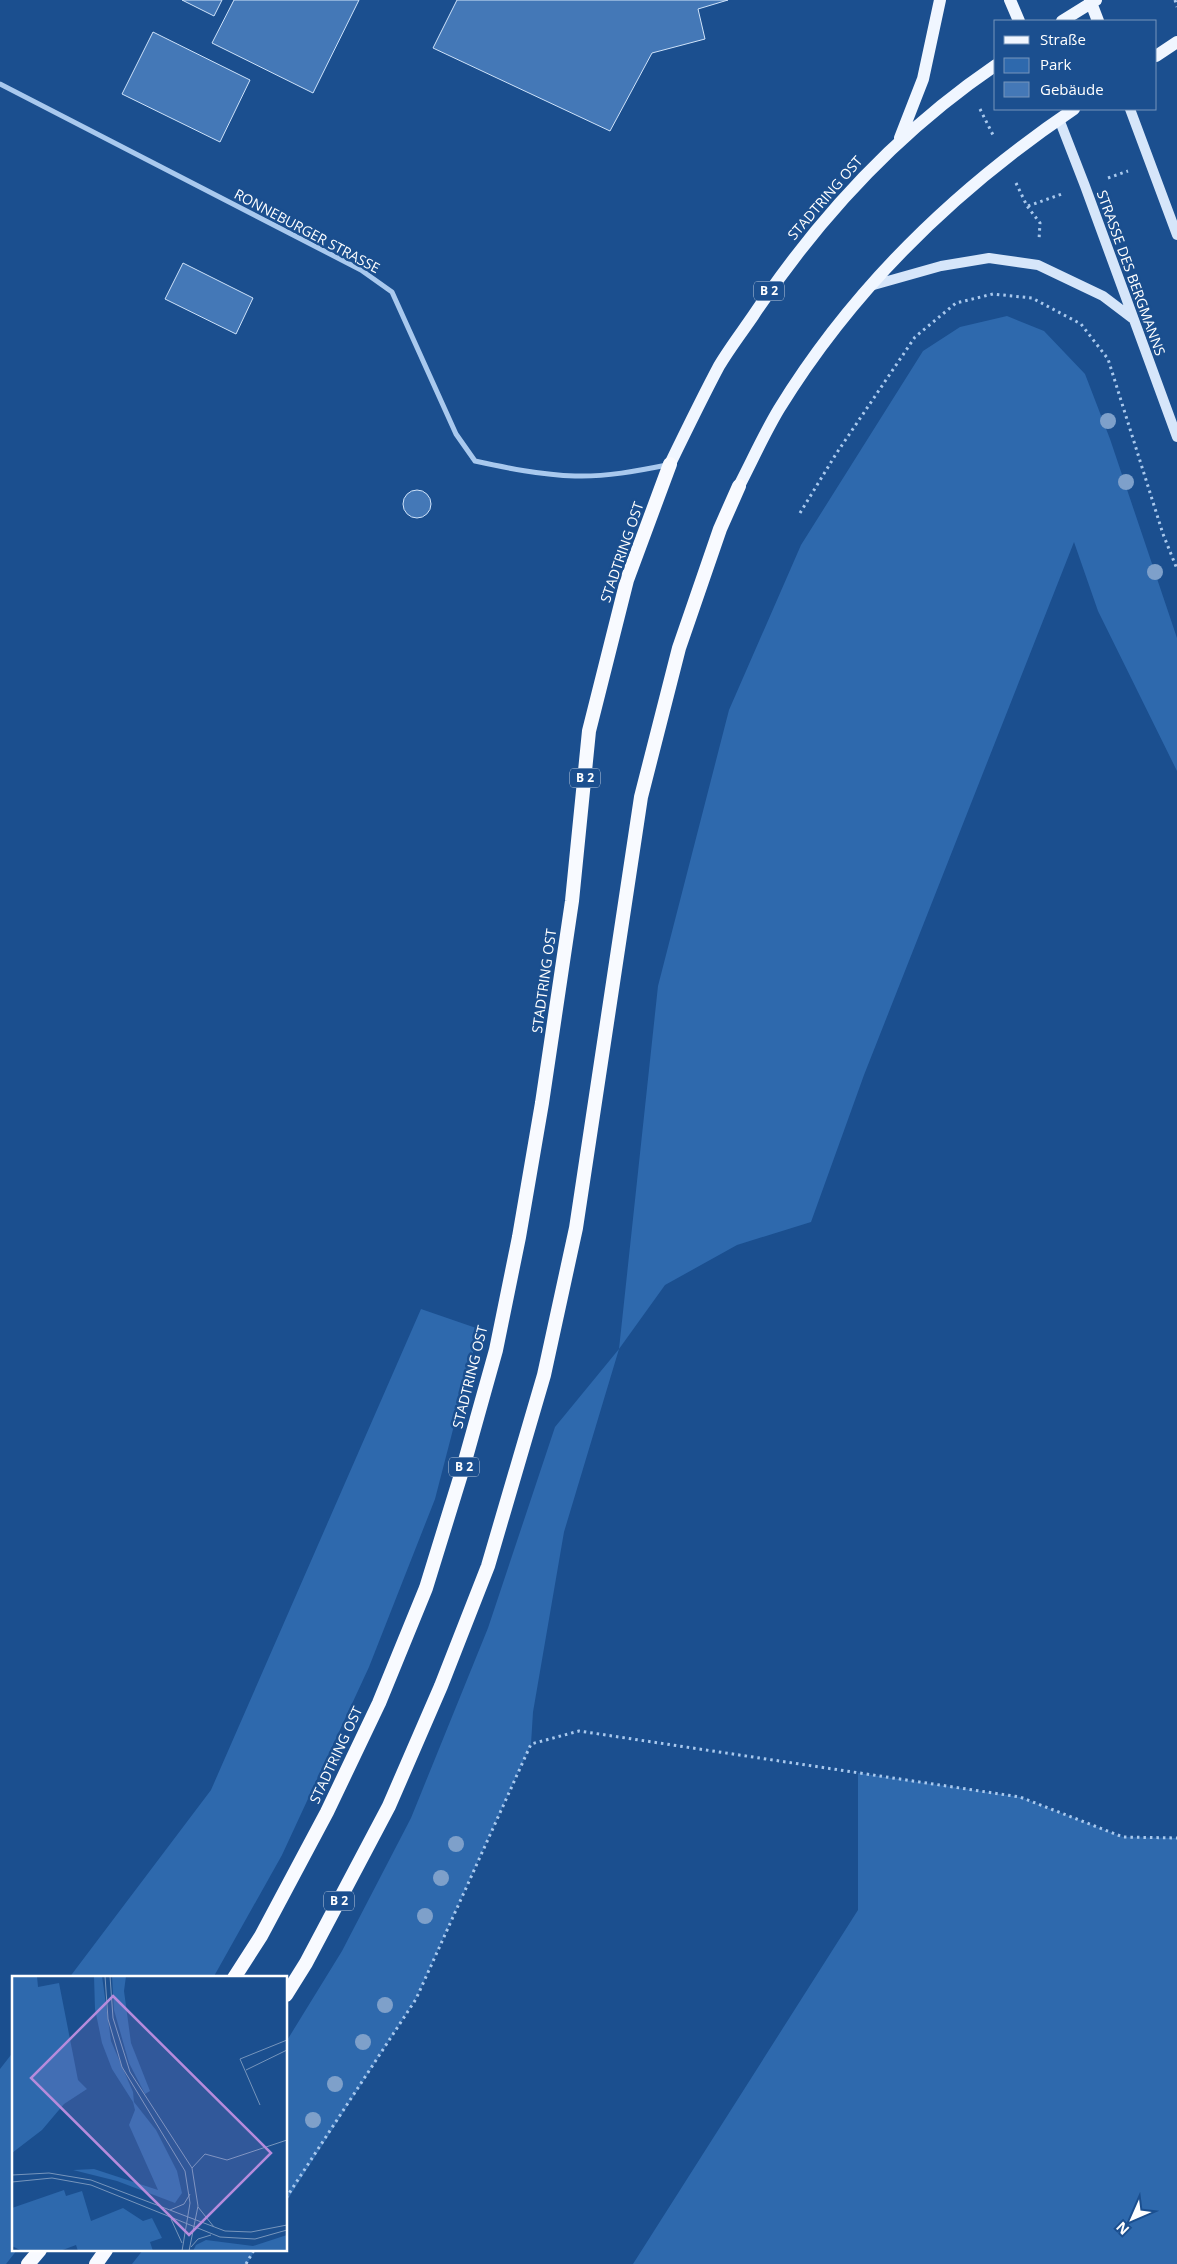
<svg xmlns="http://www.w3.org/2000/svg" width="1177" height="2264" font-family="'Open Sans',sans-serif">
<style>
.green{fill:#2e69ad}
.building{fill:#4478b7;stroke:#cfe3fa}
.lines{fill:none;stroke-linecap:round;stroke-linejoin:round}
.path{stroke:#a9c9ee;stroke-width:3;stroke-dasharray:2.5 4;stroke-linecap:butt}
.minor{stroke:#a9c9ee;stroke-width:5}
.secondary{stroke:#d6e6fa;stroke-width:10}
.primary{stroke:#f0f6ff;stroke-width:12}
.trunk{stroke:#f8faff;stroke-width:14}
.tree{fill:#7ea0ca}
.labels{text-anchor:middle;stroke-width:5;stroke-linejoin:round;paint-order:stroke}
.shield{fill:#1b4f8f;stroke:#bbcadd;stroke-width:1}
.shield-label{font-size:12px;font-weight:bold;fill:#fff}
.street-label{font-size:14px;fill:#fff;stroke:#1b4f8f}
.inset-road{fill:none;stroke:#7695bc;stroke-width:1}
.view{fill:#b68bdc;fill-opacity:0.15;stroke:#b68bdc;stroke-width:2.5}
.inset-edge{fill:none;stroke:#fff;stroke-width:2.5}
</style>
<rect width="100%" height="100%" fill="#1b4f8f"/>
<path class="green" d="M 1007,316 L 1044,331 L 1085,374 L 1110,439 L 1177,638 L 1177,771 L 1098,611 L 1074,542 L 864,1075 L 811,1222 L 737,1245 L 665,1285 L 619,1349 L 564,1532 L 533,1712 L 531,1744 L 416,1999 L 286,2202 L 286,2042 L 342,1951 L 411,1818 L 488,1628 L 555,1427 L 619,1349 L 658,986 L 729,710 L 801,545 L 923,351 L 960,327 Z
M 421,1309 L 479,1329 L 435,1499 L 369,1667 L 282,1855 L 213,1978 L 69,1978 L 211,1790 Z
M 858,1773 L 1020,1797 L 1123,1837 L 1177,1838 L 1177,2264 L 633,2264 L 858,1910 Z
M 14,2051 L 14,2250 L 17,2250 L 6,2264 L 0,2264 L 0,2069 Z
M 143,2250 L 255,2250 L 247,2264 L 132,2264 Z"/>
<path class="building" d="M 182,0 L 222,0 L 214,16 Z
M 234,0 L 359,0 L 313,93 L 212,43 Z
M 457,0 L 728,0 L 698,9 L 705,39 L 652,53 L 610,131 L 433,48 Z
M 153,32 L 250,80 L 220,142 L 122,94 Z
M 183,263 L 253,298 L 236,334 L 165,299 Z
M403 504a14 14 0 1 1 28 0a14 14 0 1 1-28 0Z"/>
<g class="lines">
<path class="path" d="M 1175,0 L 1177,7
M 980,109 L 994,137
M 1108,178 L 1128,171
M 1016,183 L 1027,206 L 1040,223 L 1039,240
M 1028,206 L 1062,194
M 800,513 L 836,454 L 915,337 L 956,303 L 993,294 L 1032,298 L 1081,324 L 1108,359 L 1163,534 L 1177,569
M 286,2198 L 416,1999 L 531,1744 L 579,1731 L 1020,1797 L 1123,1837 L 1177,1838
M 246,2264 L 254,2250"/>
<path class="minor" d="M 0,84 L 361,270 L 392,292 L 456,434 L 475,461 C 507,468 541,475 575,476 C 606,477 637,471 667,465"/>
<path class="secondary" d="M 1130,109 L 1177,235
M 1059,119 L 1085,186 L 1177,437
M 870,286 L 941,266 L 989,258 L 1038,265 L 1103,296 L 1132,318"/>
<path class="primary" d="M 1010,0 L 1019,21
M 1090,0 L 1098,21
M 1062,21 L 1096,0
M 1156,56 L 1177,42
M 900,138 L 923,79 L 940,0
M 670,464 C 686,431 702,398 719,366 C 729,349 742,332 753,316 C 818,218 899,131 996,65
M 739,486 C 752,461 764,434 779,409 C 854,287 957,188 1074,109"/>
<path class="trunk" d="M 234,1978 L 261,1936 L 327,1812 L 379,1703 L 426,1588 L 463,1468 L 496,1350 L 519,1237 L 542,1103 L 572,901 L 589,731 L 627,580 L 670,464
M 286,1995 L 306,1963 L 389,1806 L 441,1686 L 488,1566 L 544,1375 L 576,1228 L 641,797 L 679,648 L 720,529 L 739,486
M 28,2264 L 40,2250
M 96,2264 L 106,2250"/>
</g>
<g class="tree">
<circle cx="1108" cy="421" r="8"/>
<circle cx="1126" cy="482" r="8"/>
<circle cx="1155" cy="572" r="8"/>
<circle cx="456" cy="1844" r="8"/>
<circle cx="441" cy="1878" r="8"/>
<circle cx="425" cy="1916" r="8"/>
<circle cx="385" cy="2005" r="8"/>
<circle cx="363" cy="2042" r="8"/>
<circle cx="335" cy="2084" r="8"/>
<circle cx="313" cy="2120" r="8"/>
</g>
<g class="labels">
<g class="shield">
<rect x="754" y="281.5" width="30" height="19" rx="4"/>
<rect x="570" y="768.5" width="30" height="19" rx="4"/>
<rect x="449" y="1457.5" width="30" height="19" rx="4"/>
<rect x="324" y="1891.5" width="30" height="19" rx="4"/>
</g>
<g class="shield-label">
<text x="769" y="295">B 2</text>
<text x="585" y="782">B 2</text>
<text x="464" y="1471">B 2</text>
<text x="339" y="1905">B 2</text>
</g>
<g class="street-label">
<text transform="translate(825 198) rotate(-49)" y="5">STADTRING OST</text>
<text transform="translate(307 231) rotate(28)" y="5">RONNEBURGER STRASSE</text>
<text transform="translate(1131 273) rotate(70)" y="5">STRASSE DES BERGMANNS</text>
<text transform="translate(622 552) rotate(-71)" y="5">STADTRING OST</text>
<text transform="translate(544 981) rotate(-82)" y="5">STADTRING OST</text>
<text transform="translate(470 1377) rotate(-76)" y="5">STADTRING OST</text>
<text transform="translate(336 1755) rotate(-65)" y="5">STADTRING OST</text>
</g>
</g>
<g transform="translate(12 1976)">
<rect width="275" height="275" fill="#1b4f8f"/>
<path d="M 0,0 L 25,0 L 26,11 L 47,7 L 66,104 L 75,113 L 52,128 L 30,154 L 0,177 ZM 82,0 L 90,0 L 99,65 L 121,116 L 122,126 L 144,154 L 165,195 L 170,217 L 163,227 L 105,205 L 61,194 L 82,193 L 146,214 L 117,149 L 123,134 L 121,126 L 100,93 L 90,67 L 83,33 ZM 100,0 L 114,0 L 112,15 L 119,67 L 138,115 L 133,118 L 117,87 L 102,34 ZM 52,214 L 54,220 L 70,215 L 79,245 L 111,232 L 131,245 L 140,242 L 150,262 L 138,266 L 141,275 L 66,275 L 64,269 L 48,275 L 10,275 L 0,270 L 0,232 ZM 275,259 L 275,275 L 181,275 L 184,269 L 194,264 L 241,270 Z" fill="#2e69ad"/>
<path class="inset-road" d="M 93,0 L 96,43 L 110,91 L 173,195M 98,0 L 101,42 L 118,96 L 180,192M 234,94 L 275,74M 248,129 L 228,83 L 275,64M 180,192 L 193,178 L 215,184 L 275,164M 0,199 L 37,197 L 79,204 L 213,255 L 239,256 L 275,249M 0,206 L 40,202 L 79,209 L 208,261 L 243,263 L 275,254M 186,231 L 202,251M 158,234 L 172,228 L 178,218M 159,243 L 170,267M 179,271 L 186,263 L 199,259M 170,275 L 178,227 L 173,195M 177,275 L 186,230 L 180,192"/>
<path class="view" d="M 101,20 L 259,177 L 177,259 L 19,102 Z"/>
<rect width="275" height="275" class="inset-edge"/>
</g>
<rect x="994" y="20" width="162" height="90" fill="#1b4f8f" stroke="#7695bc"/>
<rect x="1004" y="36" width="25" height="8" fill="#f0f6ff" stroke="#7695bc"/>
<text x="1040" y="45" font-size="15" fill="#ffffff">Straße</text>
<rect x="1004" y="58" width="25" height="15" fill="#2e69ad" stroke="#7695bc"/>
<text x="1040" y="70" font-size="15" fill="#ffffff">Park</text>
<rect x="1004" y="82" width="25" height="15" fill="#4478b7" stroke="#7695bc"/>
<text x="1040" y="95" font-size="15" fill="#ffffff">Gebäude</text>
<g transform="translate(1132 2219) rotate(225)" stroke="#1b4f8f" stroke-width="4" paint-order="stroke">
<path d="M0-4L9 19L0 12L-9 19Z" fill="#ffffff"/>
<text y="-8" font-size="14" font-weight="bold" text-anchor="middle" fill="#ffffff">N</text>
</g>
</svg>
